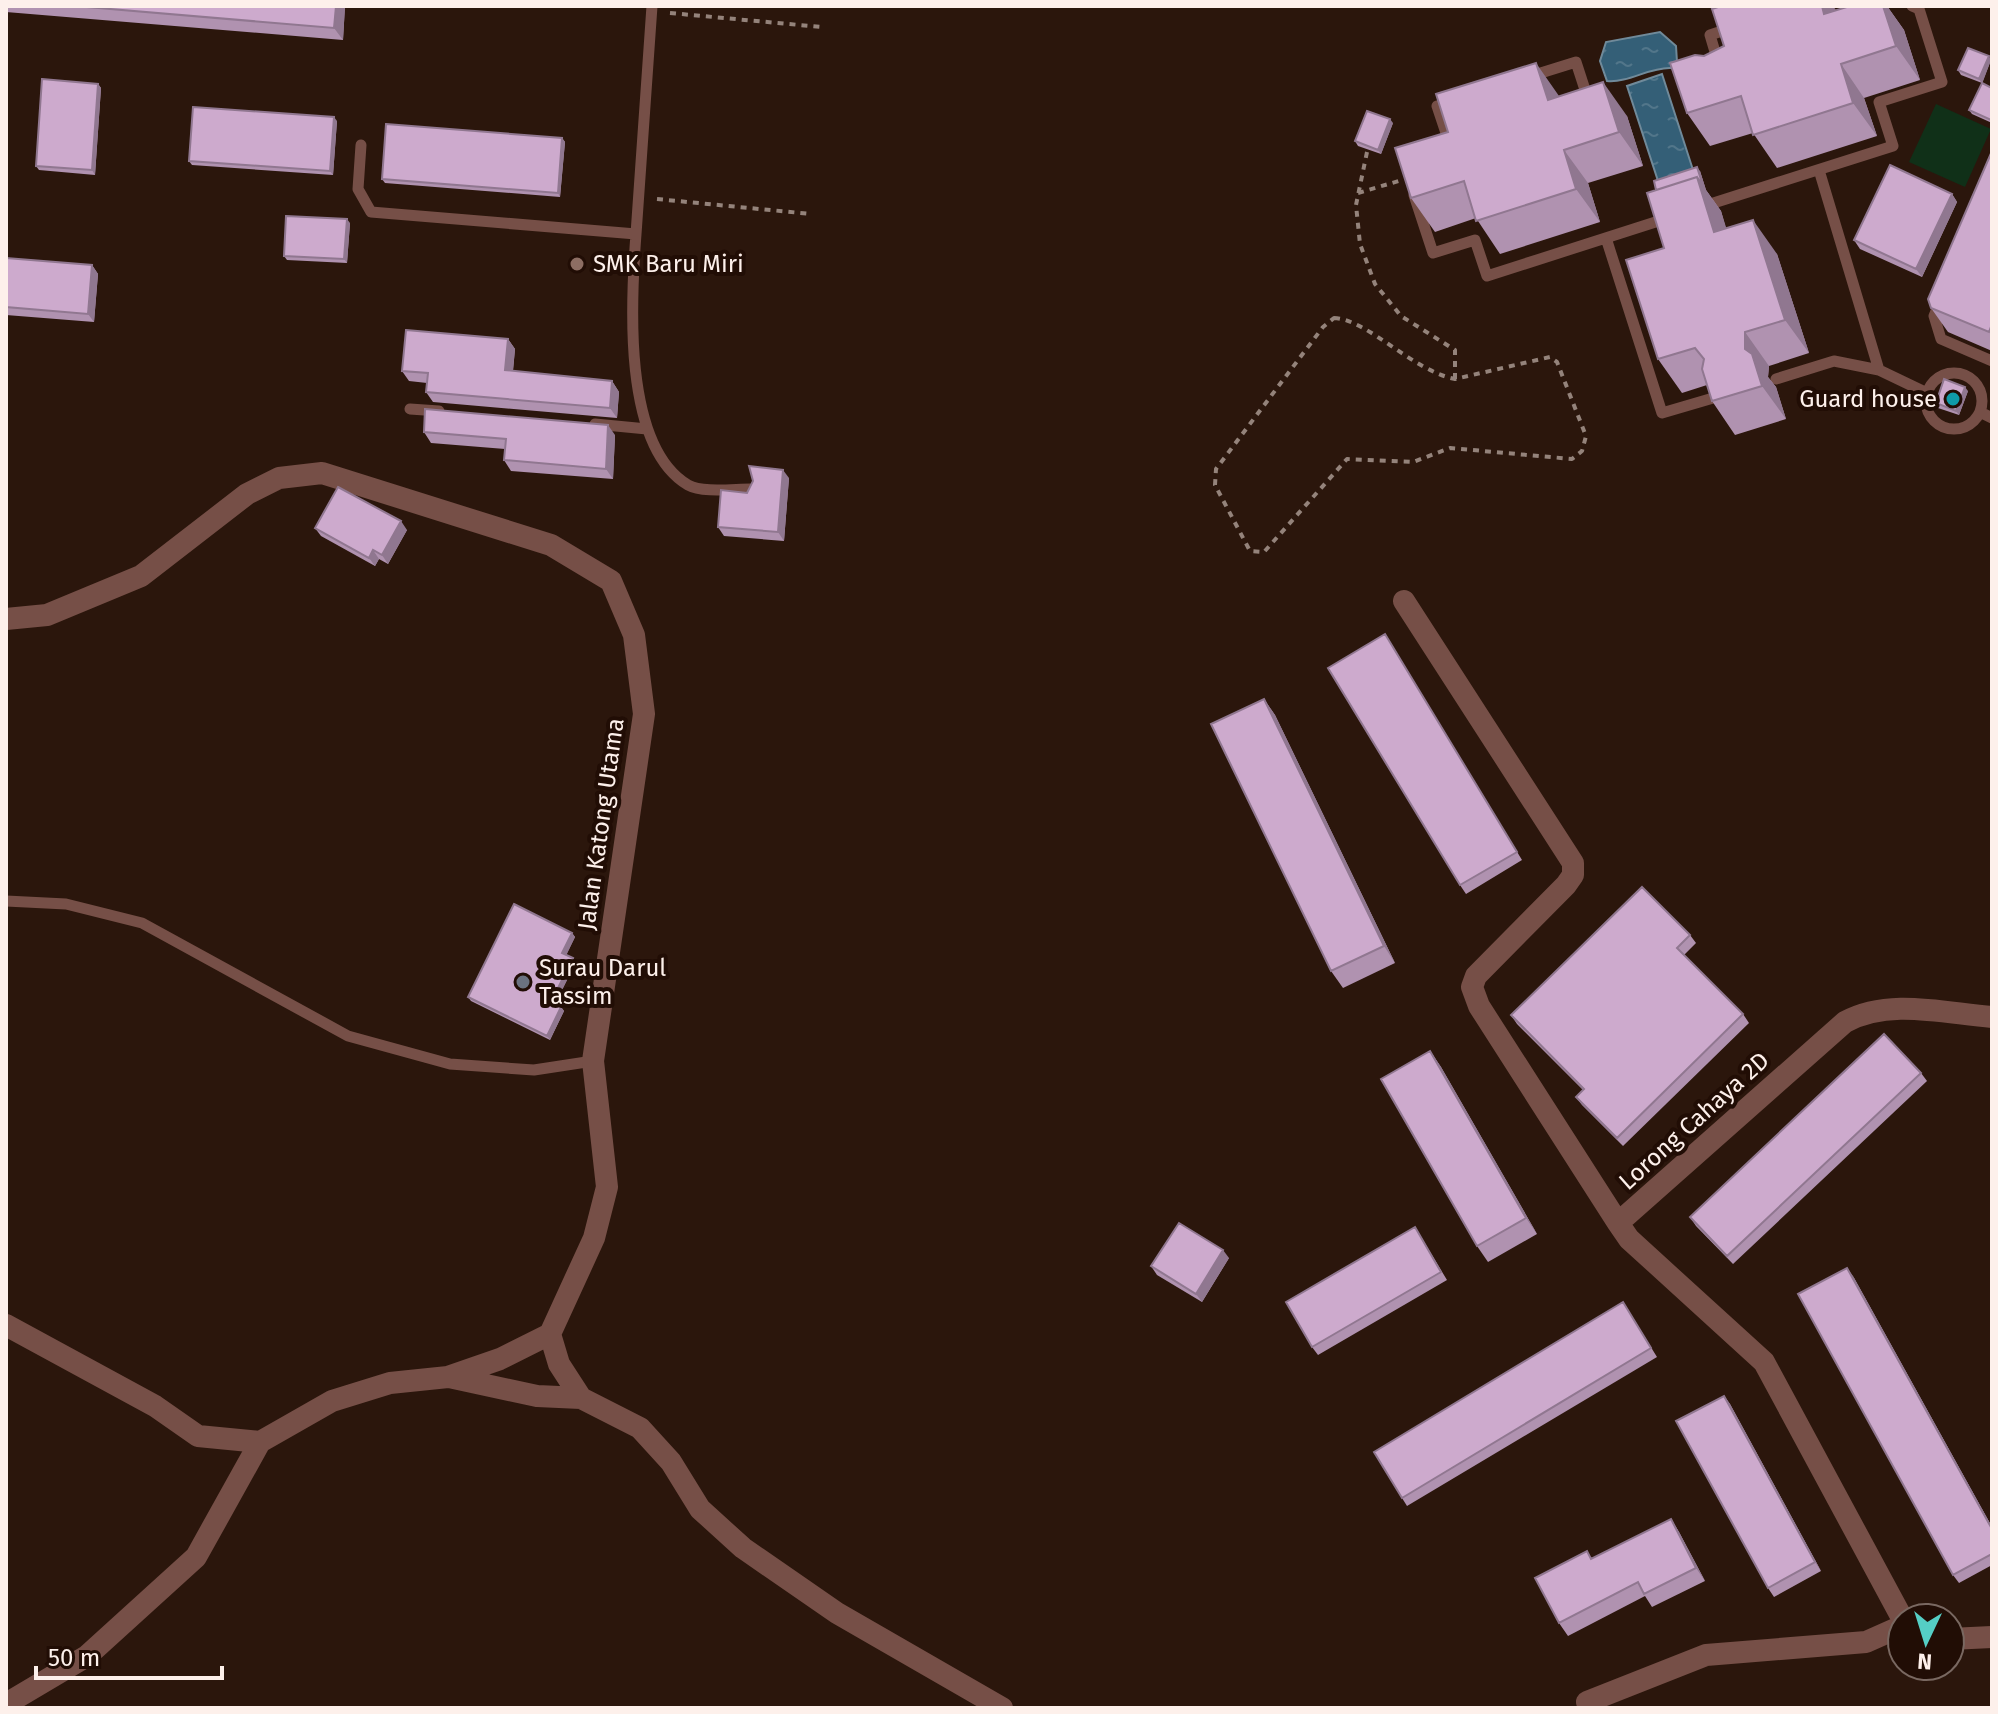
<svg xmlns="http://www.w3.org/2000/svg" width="1998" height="1714" font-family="'Fira Sans',sans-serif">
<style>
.garden{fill:#103018}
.water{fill:url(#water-ripples);stroke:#708a9a;stroke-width:2}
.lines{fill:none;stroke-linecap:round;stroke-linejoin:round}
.path{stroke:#94837b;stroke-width:4;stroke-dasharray:6 6;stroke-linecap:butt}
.lane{stroke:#764f47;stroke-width:11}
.street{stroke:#764f47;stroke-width:22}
.wall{fill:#b092b0}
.shaded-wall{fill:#907790}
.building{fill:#cdaacd;stroke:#907790;stroke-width:2}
.education-dot{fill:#8d6e63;stroke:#210d05;stroke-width:3}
.culture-dot{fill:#0f9aa8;stroke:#210d05;stroke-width:3}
.worship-dot{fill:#6b7280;stroke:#210d05;stroke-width:3}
.labels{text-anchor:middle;stroke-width:8;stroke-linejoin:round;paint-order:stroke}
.poi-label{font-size:24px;fill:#fdf0eb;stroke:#210d05;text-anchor:start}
.street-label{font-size:24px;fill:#fdf0eb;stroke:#210d05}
</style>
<defs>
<pattern id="water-ripples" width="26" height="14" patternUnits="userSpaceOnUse" patternTransform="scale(2)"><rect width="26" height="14" fill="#345f77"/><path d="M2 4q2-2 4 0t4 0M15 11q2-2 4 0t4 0" fill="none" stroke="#52768a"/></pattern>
</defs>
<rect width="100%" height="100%" fill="#2b160c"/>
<path class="garden" d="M 1936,104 L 1991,129 L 1965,187 L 1909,162 Z"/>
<path class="water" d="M 1660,32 L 1676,46 L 1677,62 L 1671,68 C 1649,67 1629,83 1607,81 L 1600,61 L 1606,42 Z
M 1662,74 L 1694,173 L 1659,184 L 1627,86 Z"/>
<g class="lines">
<path class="path" d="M 670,13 L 821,27
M 1367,152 L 1356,205 L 1360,244 L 1375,284 L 1401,316 L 1455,350 L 1455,379
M 1358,193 L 1402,180
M 657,199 L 811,214
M 1334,318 C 1367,319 1413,371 1455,379 L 1550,357 L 1557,362 L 1586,436 L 1582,451 L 1572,459 L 1450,448 L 1413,462 L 1347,459 L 1264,552 L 1250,551 L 1215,485 L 1216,469 L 1323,327 Z"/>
<path class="lane" d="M 1718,62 L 1710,35 L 1731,28
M 1531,76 L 1576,62 L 1588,99
M 1445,143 L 1449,142 L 1437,106 L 1454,101
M 361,145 L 358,189 L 371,212 L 636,234 L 652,6
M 1819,170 L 1879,370 L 1927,393
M 1414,195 L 1433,253 L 1475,240 L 1487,276 L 1668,218
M 1704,206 L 1893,146 L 1879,102 L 1942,82 L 1919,9 L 1912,6
M 636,234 C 631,300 622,446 688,485 C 702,493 733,489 750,489
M 1606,238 L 1662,413 L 1720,396
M 1940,301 L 1934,316 L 1941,339 L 1992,361
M1926 401a28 28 0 1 1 56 0a28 28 0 1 1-56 0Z
M 1776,379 L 1834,361 L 1879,370
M 410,409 L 439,411
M 1980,412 L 1992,418
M 595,424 L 647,429
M 6,901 L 66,904 L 142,923 L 348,1036 L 450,1064 L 534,1070 L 593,1061"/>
<path class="street" d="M 1404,601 L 1573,863 L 1573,875 L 1566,885 L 1476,976 L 1472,987 L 1479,1006 L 1618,1223
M 6,619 L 47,615 L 141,576 L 247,494 L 279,478 L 322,473 L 551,545 L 611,581 L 634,635 L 644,714 L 593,1061 L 607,1187 L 594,1238 L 550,1334 L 500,1359 L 448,1377 L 390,1383 L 332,1401 L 260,1442 L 196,1557 L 87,1656 L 6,1704
M 6,1325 L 155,1406 L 198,1436 L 260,1442
M 550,1334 L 559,1364 L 581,1398 L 640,1428 L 671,1462 L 700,1509 L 743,1548 L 837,1613 L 1002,1708
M 449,1377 L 537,1396 L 581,1398
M 1902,1618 L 1764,1362 L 1629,1239 L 1618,1223 L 1845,1022 C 1889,998 1943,1013 1992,1017
M 1950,1639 L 1992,1637
M 1587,1702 L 1706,1655 L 1866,1642 L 1902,1626"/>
</g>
<path class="wall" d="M 6,6 L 345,6 L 343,40 L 6,12 Z
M 1850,6 L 1887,6 L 1904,30 L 1920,80 L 1864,98 L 1877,136 L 1777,168 L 1753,133 L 1710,146 L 1687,113 L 1704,56 Z
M 1991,60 L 1982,83 L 1992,88 L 1992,123 L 1972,114 L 1969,110 L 1982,83 L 1961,75 L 1958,70 Z
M 98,84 L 101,88 L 95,175 L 39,170 L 36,166 Z
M 1559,96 L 1627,116 L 1643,166 L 1588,183 L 1600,222 L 1500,254 L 1476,218 L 1435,232 L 1411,198 Z
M 337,121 L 333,175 L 192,165 L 189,161 Z
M 1393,123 L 1381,154 L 1358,146 L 1355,141 Z
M 562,138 L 565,142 L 560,197 L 385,183 L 382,179 Z
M 1992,151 L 1992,351 L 1948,332 L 1931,308 Z
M 1700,171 L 1706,190 L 1721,211 L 1726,229 L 1777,254 L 1809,353 L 1769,366 L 1768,377 L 1776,387 L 1786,419 L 1735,435 L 1712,401 L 1707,385 L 1682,393 L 1658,359 L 1664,248 L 1656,190 Z
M 1952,194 L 1957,202 L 1922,277 L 1860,249 L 1854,240 Z
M 350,223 L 347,263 L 287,260 L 284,256 Z
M 6,258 L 92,265 L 98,274 L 94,322 L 6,315 Z
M 508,339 L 515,349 L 513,371 L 612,381 L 619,392 L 617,418 L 433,402 L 426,392 L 427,383 L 409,381 L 402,371 Z
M 1968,391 L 1959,415 L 1938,408 L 1936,403 Z
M 424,432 L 615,435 L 613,479 L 511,471 L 504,460 L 505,449 L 431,443 Z
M 789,478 L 784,541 L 724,536 L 718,527 L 747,493 Z
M 315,528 L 407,530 L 388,564 L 379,559 L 375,566 L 321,536 Z
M 1390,643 L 1522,860 L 1466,894 L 1460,885 Z
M 1264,699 L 1275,715 L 1395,963 L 1343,988 L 1331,971 Z
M 572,933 L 575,937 L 566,955 L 573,958 L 576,962 L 555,1004 L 561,1007 L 564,1011 L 550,1040 L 471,1001 L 468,997 Z
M 1690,935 L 1696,943 L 1684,955 L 1743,1014 L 1749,1023 L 1623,1146 L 1582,1105 L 1576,1097 L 1583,1090 L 1517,1024 L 1511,1015 Z
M 1430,1051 L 1441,1067 L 1537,1234 L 1488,1262 L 1477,1246 Z
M 1921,1073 L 1927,1081 L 1733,1264 L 1696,1226 L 1690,1217 Z
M 1415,1227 L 1447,1280 L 1318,1355 L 1312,1347 Z
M 1229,1258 L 1202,1302 L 1157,1275 L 1151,1266 Z
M 1853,1276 L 1992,1527 L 1992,1565 L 1959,1583 L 1953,1575 Z
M 1623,1302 L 1657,1357 L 1407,1506 L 1402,1498 Z
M 1724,1396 L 1730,1404 L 1821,1571 L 1774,1597 L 1768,1588 Z
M 1671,1519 L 1679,1532 L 1705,1581 L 1652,1607 L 1645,1596 L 1568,1636 L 1559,1623 L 1592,1559 Z"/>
<path class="shaded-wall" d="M 336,6 L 345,6 L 343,40 L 334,28 Z
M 1822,6 L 1833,6 L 1836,10 L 1824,14 Z
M 1883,6 L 1887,6 L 1904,30 L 1920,80 L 1896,46 Z
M 1989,56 L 1991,60 L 1982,84 L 1979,79 Z
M 1536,63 L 1559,96 L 1548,100 Z
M 1841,64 L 1864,98 L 1877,136 L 1853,103 Z
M 1603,82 L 1627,116 L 1643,166 L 1619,132 Z
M 98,84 L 101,88 L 95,175 L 92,170 Z
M 334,117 L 337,121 L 333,175 L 330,171 Z
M 1390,119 L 1393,123 L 1381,154 L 1378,150 Z
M 562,138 L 565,142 L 560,197 L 558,193 Z
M 1564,150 L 1588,183 L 1600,222 L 1576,189 Z
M 1697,167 L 1700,171 L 1706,190 L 1721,211 L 1738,266 L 1714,232 L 1697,177 Z
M 1952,194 L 1957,202 L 1922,277 L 1916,269 Z
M 347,219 L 350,223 L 347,263 L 344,259 Z
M 1753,220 L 1777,254 L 1809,353 L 1785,320 Z
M 92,265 L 98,274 L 94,322 L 88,314 Z
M 1745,332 L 1769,366 L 1768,377 L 1776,387 L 1786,419 L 1762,386 L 1745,349 Z
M 508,339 L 515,349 L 512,380 L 505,370 Z
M 612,381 L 619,392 L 617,418 L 610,408 Z
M 1965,387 L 1968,391 L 1959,415 L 1956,411 Z
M 608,425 L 615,435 L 613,479 L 606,469 Z
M 783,470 L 789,478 L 784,541 L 778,532 Z
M 401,521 L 407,530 L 388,564 L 382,555 Z
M 373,550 L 379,559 L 375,566 L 369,558 Z
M 1264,699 L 1275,715 L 1395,963 L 1384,946 Z
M 572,933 L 575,937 L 565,958 L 562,953 Z
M 573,958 L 576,962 L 554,1006 L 551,1002 Z
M 561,1007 L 564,1011 L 550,1040 L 547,1036 Z
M 1430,1051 L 1441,1067 L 1537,1234 L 1526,1218 Z
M 1223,1250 L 1229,1258 L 1202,1302 L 1196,1294 Z
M 1847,1268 L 1853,1276 L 1992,1527 L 1992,1529 Z
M 1724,1396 L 1730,1404 L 1821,1571 L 1815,1562 Z
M 1671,1519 L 1679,1532 L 1705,1581 L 1696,1568 Z"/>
<path class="building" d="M 75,6 L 336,6 L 334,28 Z
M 1721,6 L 1822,6 L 1824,14 L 1850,6 L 1883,6 L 1896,46 L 1841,64 L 1853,103 L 1753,135 L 1741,96 L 1687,113 L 1670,63 L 1695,55 L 1704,56 L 1724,46 L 1712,9 Z
M 1968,48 L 1989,56 L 1979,79 L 1958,70 Z
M 1536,63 L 1548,100 L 1603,82 L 1619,132 L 1564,150 L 1576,189 L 1476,221 L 1464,181 L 1411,198 L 1395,148 L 1448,132 L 1436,94 Z
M 42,79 L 98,84 L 92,170 L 36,166 Z
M 1982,83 L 1992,88 L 1992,117 L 1991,120 L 1969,110 Z
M 193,107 L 334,117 L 330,171 L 189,161 Z
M 1367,111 L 1390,119 L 1378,150 L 1355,141 Z
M 386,124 L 562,138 L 558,193 L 382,179 Z
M 1992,151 L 1992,324 L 1989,332 L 1931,308 L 1928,299 Z
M 1890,165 L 1952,194 L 1916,269 L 1854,240 Z
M 1697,167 L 1703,186 L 1697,177 L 1656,190 L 1654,181 Z
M 1697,177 L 1714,232 L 1753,220 L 1785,320 L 1745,332 L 1745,349 L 1752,354 L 1762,386 L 1712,401 L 1702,369 L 1704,359 L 1695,348 L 1658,359 L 1626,260 L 1664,248 L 1647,193 Z
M 286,216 L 347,219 L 344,259 L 284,256 Z
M 6,258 L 92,265 L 88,314 L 6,307 Z
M 406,330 L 508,339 L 505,370 L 612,381 L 610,408 L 426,392 L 428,373 L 402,371 Z
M 1944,379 L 1965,387 L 1956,411 L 1936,403 Z
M 425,409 L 608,425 L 606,469 L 504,460 L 506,439 L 424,432 Z
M 749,466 L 783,470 L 778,532 L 718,527 L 721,490 L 747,493 L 753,481 Z
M 338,487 L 401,521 L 382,555 L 373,550 L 369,558 L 315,528 Z
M 1385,634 L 1517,852 L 1460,885 L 1328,668 Z
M 1264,699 L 1384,946 L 1331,971 L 1211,724 Z
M 1642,887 L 1690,935 L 1677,948 L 1743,1014 L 1617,1138 L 1576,1097 L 1584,1089 L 1511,1015 Z
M 514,904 L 572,933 L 562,953 L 573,958 L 551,1002 L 561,1007 L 547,1036 L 468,997 Z
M 1884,1034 L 1921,1073 L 1727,1256 L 1690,1217 Z
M 1430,1051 L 1526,1218 L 1477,1246 L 1381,1079 Z
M 1179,1223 L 1223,1250 L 1196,1294 L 1151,1266 Z
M 1415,1227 L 1441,1272 L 1312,1347 L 1286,1302 Z
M 1847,1268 L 1992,1529 L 1992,1554 L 1953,1575 L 1798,1294 Z
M 1623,1302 L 1651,1348 L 1402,1498 L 1374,1452 Z
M 1724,1396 L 1815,1562 L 1768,1588 L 1676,1421 Z
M 1671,1519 L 1696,1568 L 1644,1594 L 1638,1582 L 1559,1623 L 1535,1578 L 1587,1551 L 1591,1559 Z"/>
<circle class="education-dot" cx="577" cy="264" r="8"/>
<circle class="culture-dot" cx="1953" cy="399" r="8"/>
<circle class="worship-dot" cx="523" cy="982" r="8"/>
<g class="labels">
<g class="poi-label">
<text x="593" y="272">SMK Baru Miri</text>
<text x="1937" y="407" text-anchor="end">Guard house</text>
<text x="539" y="976">Surau Darul<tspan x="539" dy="28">Tassim</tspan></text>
</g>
<g class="street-label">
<text transform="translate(601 824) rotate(-82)" y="8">Jalan Katong Utama</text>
<text transform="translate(1694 1121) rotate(-42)" y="8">Lorong Cahaya 2D</text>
</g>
</g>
<rect width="1998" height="1714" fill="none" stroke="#fdf0eb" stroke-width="16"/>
<g transform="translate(1926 1642) rotate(184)"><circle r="38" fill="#210d05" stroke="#796861" stroke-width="2"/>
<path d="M0-6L14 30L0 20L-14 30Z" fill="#55cec5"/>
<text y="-12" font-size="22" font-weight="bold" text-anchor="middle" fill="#fdf0eb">N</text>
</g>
<path d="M36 1666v12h186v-12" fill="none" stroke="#fdf0eb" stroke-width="4"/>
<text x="48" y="1666" font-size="24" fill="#fdf0eb" stroke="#210d05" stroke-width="6" paint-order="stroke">50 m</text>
</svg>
